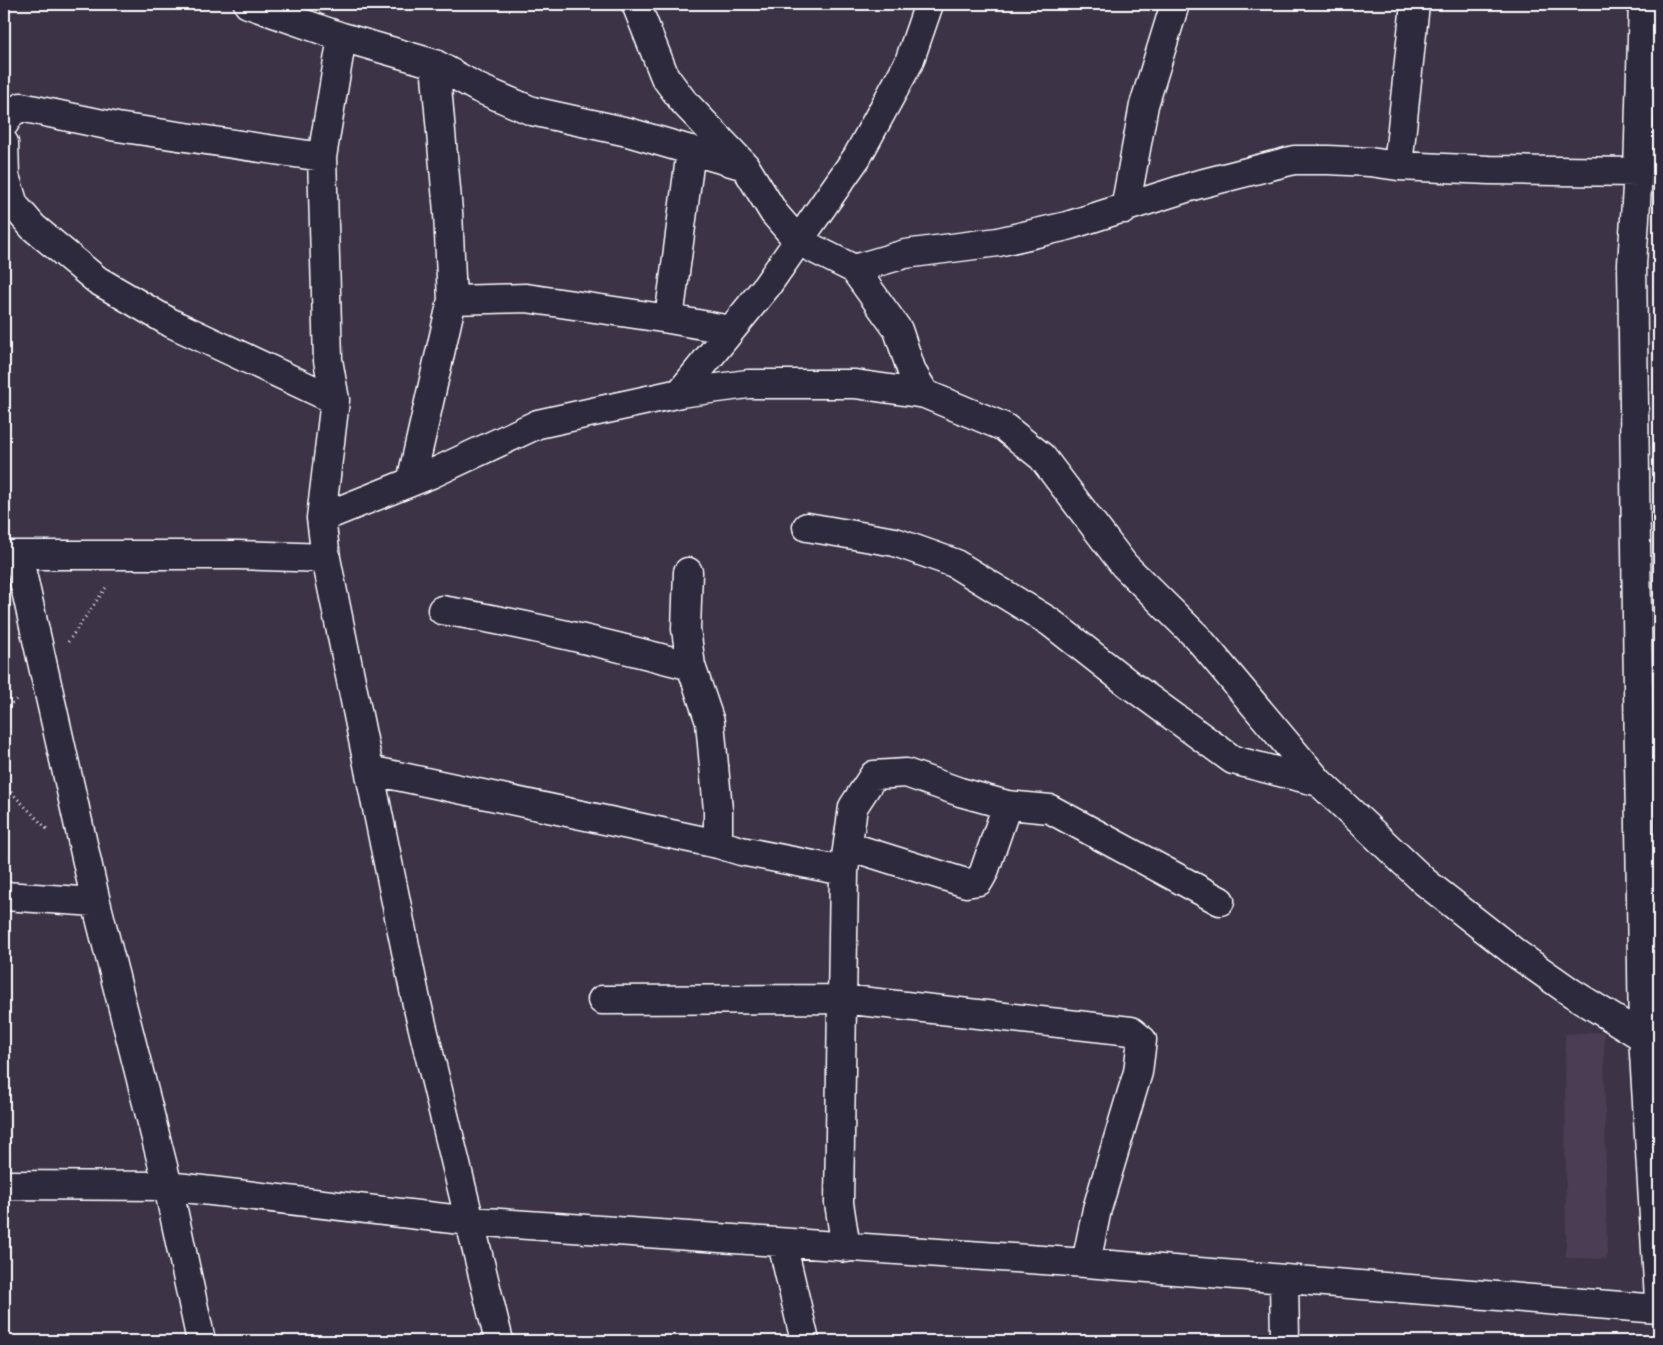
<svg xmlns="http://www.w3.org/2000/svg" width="1663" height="1345" font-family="Sriracha,sans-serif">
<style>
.built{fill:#4b3e53}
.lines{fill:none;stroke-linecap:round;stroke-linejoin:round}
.minor-casing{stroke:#fff;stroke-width:31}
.path{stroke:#fff;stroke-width:3;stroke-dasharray:1 4;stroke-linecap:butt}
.minor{stroke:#2f2a3d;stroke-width:28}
</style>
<rect width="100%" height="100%" fill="#3c3347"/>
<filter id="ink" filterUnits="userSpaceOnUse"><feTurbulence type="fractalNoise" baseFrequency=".02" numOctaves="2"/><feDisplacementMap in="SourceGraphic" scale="10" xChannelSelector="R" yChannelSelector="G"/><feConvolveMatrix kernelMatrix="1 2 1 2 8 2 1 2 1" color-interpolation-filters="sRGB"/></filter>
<g filter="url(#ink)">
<path class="built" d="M 1604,1032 L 1607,1259 L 1566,1258 L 1565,1034 Z"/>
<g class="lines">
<g class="minor-casing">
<path id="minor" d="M 248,4 L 342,37 L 435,64 L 478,88 L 532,111 L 628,132 L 745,166
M 636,4 L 665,77 L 683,101 L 745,166 L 774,213 L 798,241 L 854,269 L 898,330 L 912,372 L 925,394
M 1643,4 L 1638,172 L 1632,264 L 1643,1037 L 1659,1299
M 342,37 L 322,157 L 328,360 L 335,400 L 321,518 L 326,558 L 416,1000 L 499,1341
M 4,124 L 11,113 L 21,107 L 117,127 L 322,157
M 4,143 L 5,176 L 14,205 L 33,227 L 97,280 L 171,323 L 335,400
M 1398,166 L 1415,4
M 1125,209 L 1144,105 L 1175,4
M 854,269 L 905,254 L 998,242 L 1067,226 L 1196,185 L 1294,160 L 1328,160 L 1370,162 L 1398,166 L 1489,170 L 1638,172
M 452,300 L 526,298 L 669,319 L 731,330
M 669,319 L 691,150
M 680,393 L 748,384 L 855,384 L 925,394 L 1004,427 L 1042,457 L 1124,565 L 1198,638 L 1319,782 L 1425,882 L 1518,955 L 1572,993 L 1643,1037
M 411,482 L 452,300 L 448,212 L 435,64
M 321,518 L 431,474 L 538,424 L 680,393 L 766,287 L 857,157 L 909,62 L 929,4
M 807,527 L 895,542 L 954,563 L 1050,622 L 1129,684 L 1233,760 L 1319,782
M 4,555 L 237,555 L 326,558
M 18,555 L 96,902 L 168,1186 L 201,1341
M 688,572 L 686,629 L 691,666 L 710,722 L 718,810 L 718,844 L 741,851 L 844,871
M 442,610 C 526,624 608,644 691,666
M 369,770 L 718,844
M 848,846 L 966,883 L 979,881 L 984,872 L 1007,805
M 4,896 L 96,902
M 602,1000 L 842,999 L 1131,1031 L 1142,1040 L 1138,1072 L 1097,1209 L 1086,1263
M 4,1185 L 168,1186 L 470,1221 L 1086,1263 L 1659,1309
M 782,1243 L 805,1341
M 846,1248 L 839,1203 L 844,871 L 853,807 L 874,775 L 906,773 L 960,792 L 1007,805 L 1050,809 L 1220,901
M 1284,1279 L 1285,1341"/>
</g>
<path class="path" d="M 68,642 L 107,586
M 4,710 L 19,697
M 4,785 L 49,831"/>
<use href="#minor" class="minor"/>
</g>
</g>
<rect width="1663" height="1345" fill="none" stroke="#2f2a3d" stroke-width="20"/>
<rect x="10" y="10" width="1643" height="1325" fill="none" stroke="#fff" stroke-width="2" filter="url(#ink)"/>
</svg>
